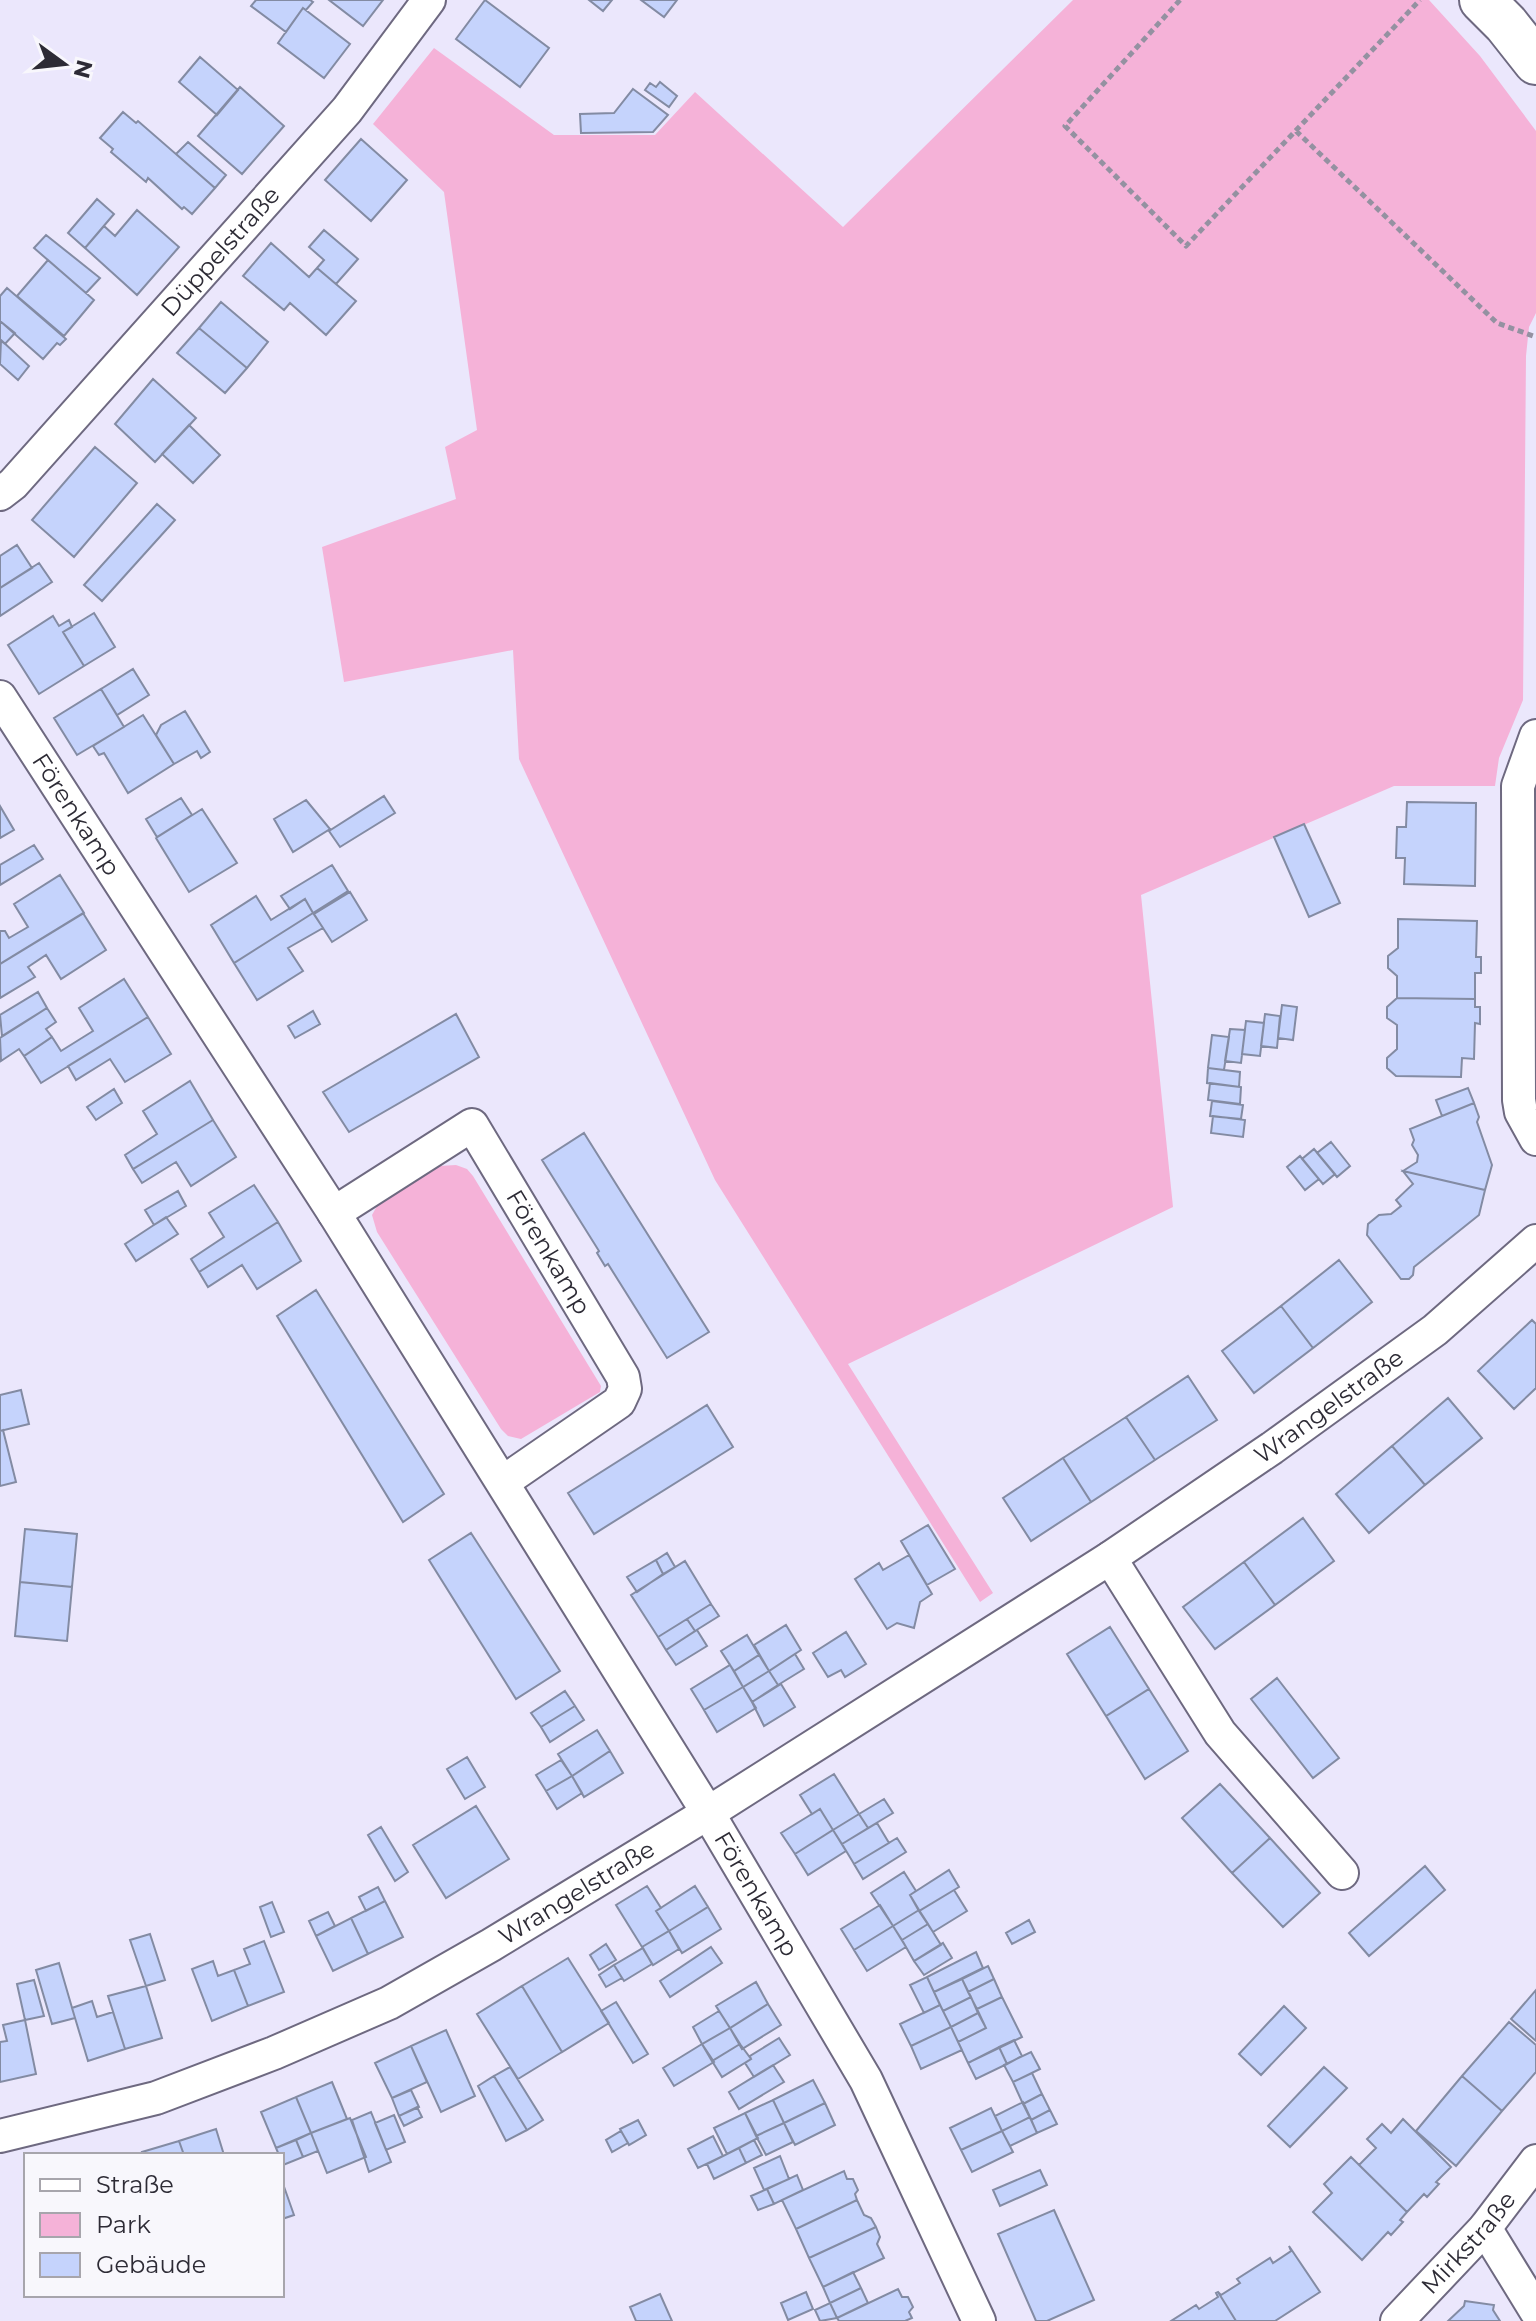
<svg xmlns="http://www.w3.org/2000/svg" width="1536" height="2321" font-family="Montserrat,sans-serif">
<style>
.green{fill:#f5b2d8}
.building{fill:#c5d3fc;stroke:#838ba3;stroke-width:2}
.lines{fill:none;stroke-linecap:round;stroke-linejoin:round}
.street-casing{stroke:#6e6980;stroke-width:36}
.secondary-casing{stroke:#6e6980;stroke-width:48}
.path{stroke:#9491a1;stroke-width:5;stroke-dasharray:6 4;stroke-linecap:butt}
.street{stroke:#fff;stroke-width:32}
.secondary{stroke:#fff;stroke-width:44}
.labels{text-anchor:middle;stroke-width:8;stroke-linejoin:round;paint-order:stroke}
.street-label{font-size:24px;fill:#2d2b35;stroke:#f8f7fc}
</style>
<rect width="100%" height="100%" fill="#ebe7fc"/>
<path class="green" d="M 1073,0 L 1429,0 L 1480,56 L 1536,131 L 1536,313 L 1529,327 L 1526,356 L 1523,700 L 1499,758 L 1495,786 L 1394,786 L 1141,895 L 1173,1207 L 848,1364 L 993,1593 L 980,1602 L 715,1180 L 519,759 L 513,650 L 344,682 L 322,547 L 456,499 L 445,447 L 477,430 L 444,192 L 373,124 L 434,48 L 554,135 L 655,135 L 695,92 L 843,227 Z
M 456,1165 L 467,1169 L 473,1176 L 601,1386 L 600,1392 L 521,1439 L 508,1436 L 501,1429 L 377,1232 L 372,1215 L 377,1206 L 439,1166 Z"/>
<path class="building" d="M 256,0 L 310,0 L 313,2 L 306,10 L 303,8 L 286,32 L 251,6 Z
M 329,0 L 383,0 L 363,26 Z
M 485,0 L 549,48 L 520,87 L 456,39 Z
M 589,0 L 612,0 L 603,11 Z
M 641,0 L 677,0 L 664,17 Z
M 303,8 L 350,44 L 324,78 L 278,43 Z
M 200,57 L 238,90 L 217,115 L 179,82 Z
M 660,82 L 677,96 L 669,107 L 645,90 L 650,83 L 656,87 Z
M 240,87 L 284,126 L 242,174 L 198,136 Z
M 633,89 L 668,115 L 653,132 L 581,133 L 580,114 L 614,113 Z
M 123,112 L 136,123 L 138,121 L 215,188 L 192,214 L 184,207 L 182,209 L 148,178 L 146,182 L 111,152 L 113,149 L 100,138 Z
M 361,139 L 407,180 L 371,221 L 325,180 Z
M 188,142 L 226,175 L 215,188 L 176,154 Z
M 97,199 L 114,214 L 85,248 L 68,233 Z
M 137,210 L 179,247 L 137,295 L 85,248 L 104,226 L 115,236 Z
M 324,230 L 358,259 L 336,284 L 317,268 L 324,260 L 309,247 Z
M 46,235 L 100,278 L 86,293 L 34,248 Z
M 271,243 L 309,277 L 317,268 L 356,301 L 326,335 L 290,303 L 284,310 L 243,276 Z
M 48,260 L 94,300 L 64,336 L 17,296 Z
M 7,288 L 66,339 L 60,345 L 57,343 L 43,359 L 0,321 L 0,296 Z
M 221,302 L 268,342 L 247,368 L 199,328 Z
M 0,321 L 15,333 L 5,344 L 0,340 Z
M 199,328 L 247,368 L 225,393 L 177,353 Z
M 1,340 L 29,366 L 18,380 L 0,364 Z
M 153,379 L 196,418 L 155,462 L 115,424 Z
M 189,425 L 220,455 L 193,483 L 162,454 Z
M 95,447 L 137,483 L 74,557 L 32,520 Z
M 157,504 L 175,520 L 102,601 L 84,585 Z
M 17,545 L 32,568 L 0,588 L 0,556 Z
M 39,563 L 52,582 L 0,616 L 0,588 Z
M 94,613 L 115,647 L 84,666 L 63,632 Z
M 53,616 L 59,626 L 69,620 L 72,627 L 63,632 L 84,666 L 39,694 L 8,645 Z
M 133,669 L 149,695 L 117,715 L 101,689 Z
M 101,689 L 124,727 L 77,755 L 54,718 Z
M 185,711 L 210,752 L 201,758 L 197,751 L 174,764 L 156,735 L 161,725 Z
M 143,715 L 174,764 L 128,793 L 104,753 L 99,755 L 93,746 Z
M 384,796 L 395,813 L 340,847 L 329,831 Z
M 181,798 L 192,815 L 157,837 L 146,819 Z
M 306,800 L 330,829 L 293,852 L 274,819 Z
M 1407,802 L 1476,803 L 1475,886 L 1404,884 L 1405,858 L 1396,858 L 1397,827 L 1406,827 Z
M 0,806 L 14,830 L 0,838 Z
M 202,809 L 237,863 L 189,892 L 156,838 Z
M 1304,824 L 1340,903 L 1309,917 L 1274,837 Z
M 34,845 L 43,859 L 0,885 L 0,865 Z
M 332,865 L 348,891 L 313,913 L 305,899 L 290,909 L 281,896 Z
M 60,875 L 84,913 L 0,964 L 0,931 L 5,931 L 9,938 L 28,927 L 14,904 Z
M 350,892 L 367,920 L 332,942 L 314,914 Z
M 256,896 L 271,920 L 305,899 L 313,913 L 234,963 L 211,925 Z
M 83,913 L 106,950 L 61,979 L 46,955 L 28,967 L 35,977 L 0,998 L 0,964 Z
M 313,913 L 323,928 L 288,948 L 303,971 L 257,1000 L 234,963 Z
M 1398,919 L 1477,921 L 1476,957 L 1481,957 L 1481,973 L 1475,973 L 1475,999 L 1397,998 L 1397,976 L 1388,968 L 1388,956 L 1398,948 Z
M 124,979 L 148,1017 L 41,1083 L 24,1056 L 52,1037 L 61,1051 L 93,1031 L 79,1008 Z
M 38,992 L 47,1008 L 2,1036 L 0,1015 Z
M 1397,998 L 1475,999 L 1475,1007 L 1480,1007 L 1480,1024 L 1475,1023 L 1474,1059 L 1462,1058 L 1461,1077 L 1396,1076 L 1387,1068 L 1387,1058 L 1397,1049 L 1397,1025 L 1387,1018 L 1387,1007 Z
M 1282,1005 L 1297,1007 L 1293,1040 L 1278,1038 Z
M 47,1008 L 56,1022 L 46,1029 L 52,1037 L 24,1056 L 19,1049 L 1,1061 L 0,1038 Z
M 313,1011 L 320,1024 L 295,1038 L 288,1026 Z
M 456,1014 L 479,1057 L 349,1132 L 323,1092 Z
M 1265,1014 L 1280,1016 L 1277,1048 L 1261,1046 Z
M 148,1017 L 171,1054 L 125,1082 L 110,1059 L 76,1080 L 68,1066 Z
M 1246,1021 L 1264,1023 L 1260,1056 L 1242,1054 Z
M 1230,1029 L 1245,1030 L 1241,1063 L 1225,1061 Z
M 1212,1035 L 1229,1037 L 1224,1070 L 1208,1068 Z
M 1208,1068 L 1240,1072 L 1239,1087 L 1207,1083 Z
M 190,1081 L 213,1120 L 133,1169 L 125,1155 L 157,1134 L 143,1111 Z
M 1210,1083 L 1241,1087 L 1240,1104 L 1208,1100 Z
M 1468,1088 L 1474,1103 L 1442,1116 L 1436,1100 Z
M 114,1089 L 122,1103 L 96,1120 L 87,1107 Z
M 1212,1101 L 1243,1105 L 1241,1119 L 1210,1116 Z
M 1474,1103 L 1479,1117 L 1477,1122 L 1492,1165 L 1485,1190 L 1403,1171 L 1417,1162 L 1418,1155 L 1412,1145 L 1414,1140 L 1410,1129 Z
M 1213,1116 L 1245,1120 L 1243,1137 L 1211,1133 Z
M 213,1120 L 236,1157 L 191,1186 L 176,1162 L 142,1183 L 133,1169 Z
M 584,1133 L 709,1332 L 667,1358 L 608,1264 L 605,1266 L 597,1253 L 599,1251 L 542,1160 Z
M 1331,1142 L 1350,1166 L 1337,1177 L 1317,1153 Z
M 1314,1149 L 1335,1174 L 1323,1184 L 1302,1159 Z
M 1300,1156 L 1319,1179 L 1305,1190 L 1287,1167 Z
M 1403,1171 L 1485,1190 L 1479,1215 L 1414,1267 L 1413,1275 L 1409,1279 L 1401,1279 L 1367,1235 L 1368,1224 L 1379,1215 L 1391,1214 L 1401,1206 L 1396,1200 L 1413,1184 Z
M 254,1185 L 278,1222 L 199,1272 L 191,1259 L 224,1237 L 209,1213 Z
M 178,1191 L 186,1206 L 154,1225 L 145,1210 Z
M 166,1217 L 178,1234 L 136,1261 L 125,1244 Z
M 278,1222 L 301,1261 L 257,1289 L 242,1265 L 208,1287 L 199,1272 Z
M 1339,1260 L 1372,1302 L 1313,1348 L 1281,1306 Z
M 316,1290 L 444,1494 L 403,1522 L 277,1316 Z
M 1281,1306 L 1313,1348 L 1254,1393 L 1222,1351 Z
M 1532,1320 L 1536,1324 L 1536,1388 L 1514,1409 L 1478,1371 Z
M 1188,1376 L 1217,1420 L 1155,1460 L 1126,1417 Z
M 21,1390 L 29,1424 L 0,1431 L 0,1395 Z
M 1448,1398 L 1482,1438 L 1425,1485 L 1392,1446 Z
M 707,1405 L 733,1447 L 594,1534 L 568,1493 Z
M 1126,1417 L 1155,1460 L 1091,1502 L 1063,1458 Z
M 3,1430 L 16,1482 L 0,1486 L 0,1431 Z
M 1392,1446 L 1425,1485 L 1369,1533 L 1336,1494 Z
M 1063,1458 L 1091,1502 L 1031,1541 L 1003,1498 Z
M 1303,1518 L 1334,1561 L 1275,1605 L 1244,1562 Z
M 928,1525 L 955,1569 L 927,1585 L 901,1541 Z
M 25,1529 L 77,1534 L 72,1587 L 20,1582 Z
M 471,1533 L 560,1671 L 516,1699 L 429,1560 Z
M 667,1553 L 675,1567 L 663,1574 L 656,1560 Z
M 909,1555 L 932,1594 L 920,1602 L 914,1628 L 897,1623 L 887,1629 L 855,1579 L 879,1563 L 883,1570 Z
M 656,1560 L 663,1574 L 637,1592 L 627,1577 Z
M 685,1561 L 711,1604 L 658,1637 L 631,1595 Z
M 1244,1562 L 1275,1605 L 1215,1649 L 1183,1607 Z
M 20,1582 L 72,1587 L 67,1641 L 15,1636 Z
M 711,1604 L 719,1616 L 695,1631 L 687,1619 Z
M 687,1619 L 695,1631 L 666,1650 L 658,1637 Z
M 786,1625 L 801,1650 L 769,1671 L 754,1645 Z
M 1110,1627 L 1149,1689 L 1106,1716 L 1067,1654 Z
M 697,1630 L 707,1646 L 676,1665 L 666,1650 Z
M 846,1632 L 866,1664 L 845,1677 L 841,1670 L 828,1677 L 813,1653 Z
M 747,1635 L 759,1655 L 734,1671 L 721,1651 Z
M 795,1654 L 804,1669 L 778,1685 L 769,1671 Z
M 759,1655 L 769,1671 L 743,1687 L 734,1671 Z
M 730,1665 L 743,1687 L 704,1710 L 691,1689 Z
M 769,1671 L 778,1685 L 752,1702 L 743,1687 Z
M 1277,1678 L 1339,1758 L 1313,1778 L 1251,1699 Z
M 781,1684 L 795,1707 L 764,1726 L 752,1702 Z
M 743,1687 L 756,1708 L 717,1732 L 704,1710 Z
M 1149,1689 L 1188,1751 L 1145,1779 L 1106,1716 Z
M 565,1691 L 575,1706 L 541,1727 L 531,1713 Z
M 575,1706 L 584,1720 L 550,1742 L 541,1727 Z
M 597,1730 L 610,1751 L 572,1776 L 558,1754 Z
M 610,1751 L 623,1773 L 584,1797 L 572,1776 Z
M 467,1757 L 485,1787 L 465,1799 L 447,1769 Z
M 561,1760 L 572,1776 L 546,1791 L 536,1775 Z
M 834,1774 L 859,1814 L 833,1830 L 820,1809 L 812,1814 L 800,1795 Z
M 572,1776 L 582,1793 L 557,1809 L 546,1791 Z
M 1220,1784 L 1270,1838 L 1232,1873 L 1182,1818 Z
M 884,1799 L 893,1813 L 868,1828 L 859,1814 Z
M 476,1806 L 509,1859 L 446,1898 L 413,1845 Z
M 820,1809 L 833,1830 L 795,1854 L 781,1833 Z
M 859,1814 L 868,1828 L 842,1844 L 833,1830 Z
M 877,1823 L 889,1843 L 854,1864 L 842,1844 Z
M 381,1827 L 408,1872 L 395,1881 L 368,1835 Z
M 833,1830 L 846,1851 L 808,1875 L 795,1854 Z
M 897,1838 L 906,1852 L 863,1879 L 854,1864 Z
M 1270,1838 L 1320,1893 L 1283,1927 L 1232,1873 Z
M 1425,1866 L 1445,1890 L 1369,1956 L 1349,1933 Z
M 949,1870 L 959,1887 L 919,1911 L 910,1895 Z
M 904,1872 L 916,1891 L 910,1895 L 919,1910 L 893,1926 L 871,1893 Z
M 647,1886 L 661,1908 L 656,1911 L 669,1931 L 642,1947 L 616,1905 Z
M 695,1886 L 708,1907 L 669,1931 L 656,1911 Z
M 378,1887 L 385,1901 L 366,1911 L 359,1897 Z
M 954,1890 L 967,1911 L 933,1932 L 919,1911 Z
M 385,1901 L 403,1937 L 368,1954 L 351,1918 Z
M 272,1902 L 284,1932 L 271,1937 L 260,1907 Z
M 880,1905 L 893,1926 L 854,1950 L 841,1929 Z
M 708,1907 L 721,1929 L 682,1953 L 669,1931 Z
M 919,1910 L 928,1924 L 902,1940 L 893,1926 Z
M 328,1912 L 335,1926 L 316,1936 L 309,1921 Z
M 351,1918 L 368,1954 L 333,1971 L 316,1936 Z
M 1029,1920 L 1035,1932 L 1012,1944 L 1006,1933 Z
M 928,1924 L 941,1945 L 914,1961 L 902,1940 Z
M 893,1926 L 906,1947 L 867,1971 L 854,1950 Z
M 669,1931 L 679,1949 L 653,1965 L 642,1947 Z
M 150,1934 L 165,1980 L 146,1986 L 130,1940 Z
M 264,1941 L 284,1992 L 248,2006 L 234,1970 L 250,1964 L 244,1949 Z
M 943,1943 L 952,1958 L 924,1975 L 914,1961 Z
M 606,1944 L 616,1960 L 599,1970 L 590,1955 Z
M 711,1947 L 722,1963 L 670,1997 L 660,1981 Z
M 643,1948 L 652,1964 L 624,1981 L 614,1965 Z
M 976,1952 L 983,1968 L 934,1992 L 927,1977 Z
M 568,1958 L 609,2023 L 562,2052 L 522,1986 Z
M 213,1961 L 218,1976 L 234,1970 L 248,2006 L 212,2021 L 192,1969 Z
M 59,1963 L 75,2018 L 52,2024 L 36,1970 Z
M 614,1965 L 622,1978 L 606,1987 L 599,1975 Z
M 988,1966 L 994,1979 L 968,1992 L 962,1979 Z
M 927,1977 L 940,2005 L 924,2013 L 910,1985 Z
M 962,1979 L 971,1997 L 943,2011 L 934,1992 Z
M 994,1979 L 1002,1997 L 977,2009 L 968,1992 Z
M 34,1980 L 44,2016 L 25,2020 L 17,1984 Z
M 756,1982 L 768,2004 L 730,2028 L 716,2006 Z
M 146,1986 L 162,2038 L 125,2049 L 108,1996 Z
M 522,1986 L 562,2052 L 518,2079 L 477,2014 Z
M 1536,1990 L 1536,2041 L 1511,2019 Z
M 971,1997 L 978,2013 L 951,2027 L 943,2011 Z
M 1002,1997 L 1022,2037 L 968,2063 L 958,2042 L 986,2028 L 977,2009 Z
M 92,2001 L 97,2017 L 113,2012 L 125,2049 L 88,2061 L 72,2008 Z
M 616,2002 L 648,2054 L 633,2063 L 601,2011 Z
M 768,2004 L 781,2025 L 742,2049 L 730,2028 Z
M 940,2005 L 951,2027 L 911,2046 L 900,2024 Z
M 1284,2006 L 1306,2028 L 1261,2075 L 1239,2054 Z
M 719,2011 L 730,2028 L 702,2044 L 693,2027 Z
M 978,2013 L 986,2028 L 958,2042 L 951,2027 Z
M 25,2020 L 36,2074 L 0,2082 L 0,2042 L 7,2041 L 3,2025 Z
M 1509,2022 L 1536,2045 L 1536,2072 L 1502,2111 L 1462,2076 Z
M 951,2027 L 962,2050 L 921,2069 L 911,2046 Z
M 730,2028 L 740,2044 L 712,2061 L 702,2044 Z
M 446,2030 L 475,2096 L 441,2112 L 411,2046 Z
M 779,2038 L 790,2055 L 754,2077 L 745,2063 L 751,2059 L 750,2056 Z
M 1014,2040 L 1022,2056 L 1007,2064 L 999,2047 Z
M 702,2044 L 714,2062 L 674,2086 L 663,2068 Z
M 740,2044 L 751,2059 L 722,2077 L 712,2061 Z
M 411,2046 L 427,2082 L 392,2098 L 375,2063 Z
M 999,2047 L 1007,2064 L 976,2079 L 968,2063 Z
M 1031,2052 L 1040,2069 L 1013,2082 L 1004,2065 Z
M 773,2065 L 784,2082 L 739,2109 L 729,2092 Z
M 510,2067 L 543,2120 L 527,2130 L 494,2076 Z
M 1324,2067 L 1347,2088 L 1290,2147 L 1268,2126 Z
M 1032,2073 L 1042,2094 L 1023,2104 L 1013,2082 Z
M 494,2076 L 527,2130 L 506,2141 L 478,2086 Z
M 1462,2076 L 1502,2111 L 1456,2166 L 1416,2131 Z
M 813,2080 L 825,2103 L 784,2123 L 773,2100 Z
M 332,2082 L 347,2119 L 311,2133 L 296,2097 Z
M 411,2090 L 419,2107 L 399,2116 L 392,2098 Z
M 1042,2094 L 1050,2110 L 1031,2120 L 1023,2104 Z
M 296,2097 L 311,2133 L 276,2148 L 261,2112 Z
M 773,2100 L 784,2123 L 756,2136 L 745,2113 Z
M 1023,2102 L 1030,2117 L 1002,2131 L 995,2116 Z
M 825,2103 L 835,2125 L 795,2145 L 784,2123 Z
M 417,2107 L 422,2117 L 404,2126 L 399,2116 Z
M 991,2108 L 1002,2131 L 961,2150 L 950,2128 Z
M 1050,2110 L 1057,2124 L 1037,2133 L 1031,2120 Z
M 371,2112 L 391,2162 L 369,2172 L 352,2120 Z
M 745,2113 L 758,2138 L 727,2154 L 714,2128 Z
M 394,2115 L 405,2142 L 386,2150 L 375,2123 Z
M 1030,2117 L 1037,2133 L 1010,2146 L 1002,2131 Z
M 350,2118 L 366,2157 L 327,2173 L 311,2133 Z
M 1403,2119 L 1451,2167 L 1436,2182 L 1439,2184 L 1427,2197 L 1424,2194 L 1407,2212 L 1359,2165 L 1376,2148 L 1367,2139 L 1382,2124 L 1391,2133 Z
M 638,2120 L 646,2135 L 629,2145 L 620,2129 Z
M 784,2123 L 793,2142 L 766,2155 L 756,2136 Z
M 216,2129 L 224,2155 L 184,2155 L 179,2141 Z
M 621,2131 L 628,2143 L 612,2152 L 606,2140 Z
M 1002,2131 L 1013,2152 L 972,2172 L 961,2150 Z
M 311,2133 L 318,2151 L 303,2157 L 296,2140 Z
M 713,2136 L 723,2156 L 698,2168 L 688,2149 Z
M 296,2140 L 303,2157 L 283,2165 L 282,2155 L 279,2155 L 276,2148 Z
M 754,2140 L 762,2155 L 746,2163 L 739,2148 Z
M 179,2141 L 184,2155 L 143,2155 L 142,2152 Z
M 739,2148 L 746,2163 L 714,2179 L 707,2164 Z
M 780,2156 L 789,2179 L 764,2190 L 754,2168 Z
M 1351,2157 L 1407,2212 L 1400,2220 L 1403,2222 L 1391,2235 L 1388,2232 L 1362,2260 L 1313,2212 L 1332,2193 L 1324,2184 Z
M 1040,2170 L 1047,2185 L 1000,2206 L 993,2190 Z
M 844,2171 L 847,2179 L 853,2179 L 858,2190 L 855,2194 L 857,2200 L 796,2229 L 782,2200 Z
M 797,2175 L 803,2190 L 774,2204 L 767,2189 Z
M 282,2181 L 294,2215 L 282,2219 Z
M 767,2189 L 774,2204 L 758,2210 L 751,2196 Z
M 857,2200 L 864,2215 L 871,2218 L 876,2227 L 809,2258 L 796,2229 Z
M 1054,2210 L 1094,2300 L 1047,2321 L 1036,2321 L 998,2234 Z
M 876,2227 L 880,2237 L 877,2244 L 884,2258 L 823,2287 L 809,2258 Z
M 1289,2246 L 1320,2292 L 1275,2321 L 1236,2321 L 1218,2292 L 1221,2295 L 1240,2283 L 1237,2279 L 1270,2258 L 1273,2263 L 1291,2251 Z
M 853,2272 L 861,2288 L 830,2303 L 823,2287 Z
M 861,2288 L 868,2303 L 837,2318 L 830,2303 Z
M 898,2289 L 902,2297 L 908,2297 L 913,2307 L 909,2312 L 912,2318 L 905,2321 L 839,2321 L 837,2318 Z
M 806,2292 L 813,2309 L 788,2320 L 781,2303 Z
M 1218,2292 L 1236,2321 L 1171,2321 L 1196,2305 L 1199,2309 L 1218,2297 L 1216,2293 Z
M 660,2294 L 672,2321 L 636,2321 L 630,2307 Z
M 1465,2301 L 1494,2305 L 1493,2310 L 1500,2321 L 1448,2321 L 1464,2306 Z
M 830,2303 L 837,2318 L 820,2321 L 815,2310 Z"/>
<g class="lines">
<g class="street-casing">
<g id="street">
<path id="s1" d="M 0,494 L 13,484 L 347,110 L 429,0"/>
<path id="s2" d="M 0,697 L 334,1213 L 708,1813 L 866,2080 L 979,2321"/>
<path d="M 1536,736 L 1518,786 L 1519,1100 L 1521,1112 L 1536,1139"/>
<path id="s3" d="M 334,1213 L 472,1125 L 623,1377 L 625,1389 L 619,1402 L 503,1482"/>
<path d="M 1110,1558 L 1220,1733 L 1342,1873"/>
<path id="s4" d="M 0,2136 L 156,2098 L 274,2053 L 389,2003 L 491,1945 L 708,1813 L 1110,1558 L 1272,1448 L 1435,1330 L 1536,1241"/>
<path d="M 1485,2228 L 1536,2311"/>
<path id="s5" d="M 1397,2321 L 1485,2228 L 1536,2161"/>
</g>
</g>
<g class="secondary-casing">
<path id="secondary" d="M 1482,0 L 1506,24 L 1536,62"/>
</g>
<path class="path" d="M 1180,0 L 1065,126 L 1186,246 L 1420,0
M 1296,131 L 1497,323 L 1536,337"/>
<use href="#street" class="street"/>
<use href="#secondary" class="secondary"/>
</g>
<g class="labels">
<g class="street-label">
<text dy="8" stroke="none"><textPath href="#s1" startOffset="328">Düppelstraße</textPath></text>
<text dy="8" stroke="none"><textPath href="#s2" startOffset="140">Förenkamp</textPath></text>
<text dy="8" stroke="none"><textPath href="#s3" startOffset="312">Förenkamp</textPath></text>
<text dy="8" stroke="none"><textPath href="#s4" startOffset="1526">Wrangelstraße</textPath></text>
<text dy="8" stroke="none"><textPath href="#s4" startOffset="630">Wrangelstraße</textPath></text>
<text dy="8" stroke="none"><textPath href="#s2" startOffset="1416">Förenkamp</textPath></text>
<text dy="8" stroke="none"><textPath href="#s5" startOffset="106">Mirkstraße</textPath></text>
</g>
</g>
<rect x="24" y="2153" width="260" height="144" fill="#f8f7fc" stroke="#a7a5ac" stroke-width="2"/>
<rect x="40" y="2179" width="40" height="12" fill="#ffffff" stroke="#a7a5ac" stroke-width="2"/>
<text x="96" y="2193" font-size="24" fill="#2d2b35">Straße</text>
<rect x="40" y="2213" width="40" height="24" fill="#f5b2d8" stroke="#a7a5ac" stroke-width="2"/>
<text x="96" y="2233" font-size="24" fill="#2d2b35">Park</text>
<rect x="40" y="2253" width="40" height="24" fill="#c5d3fc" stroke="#a7a5ac" stroke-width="2"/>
<text x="96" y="2273" font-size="24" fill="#2d2b35">Gebäude</text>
<g transform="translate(64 64) rotate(105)" stroke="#f8f7fc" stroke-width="6" paint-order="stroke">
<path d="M0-6L14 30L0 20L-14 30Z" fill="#2d2b35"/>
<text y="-12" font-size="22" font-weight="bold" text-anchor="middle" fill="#2d2b35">N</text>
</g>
</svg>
